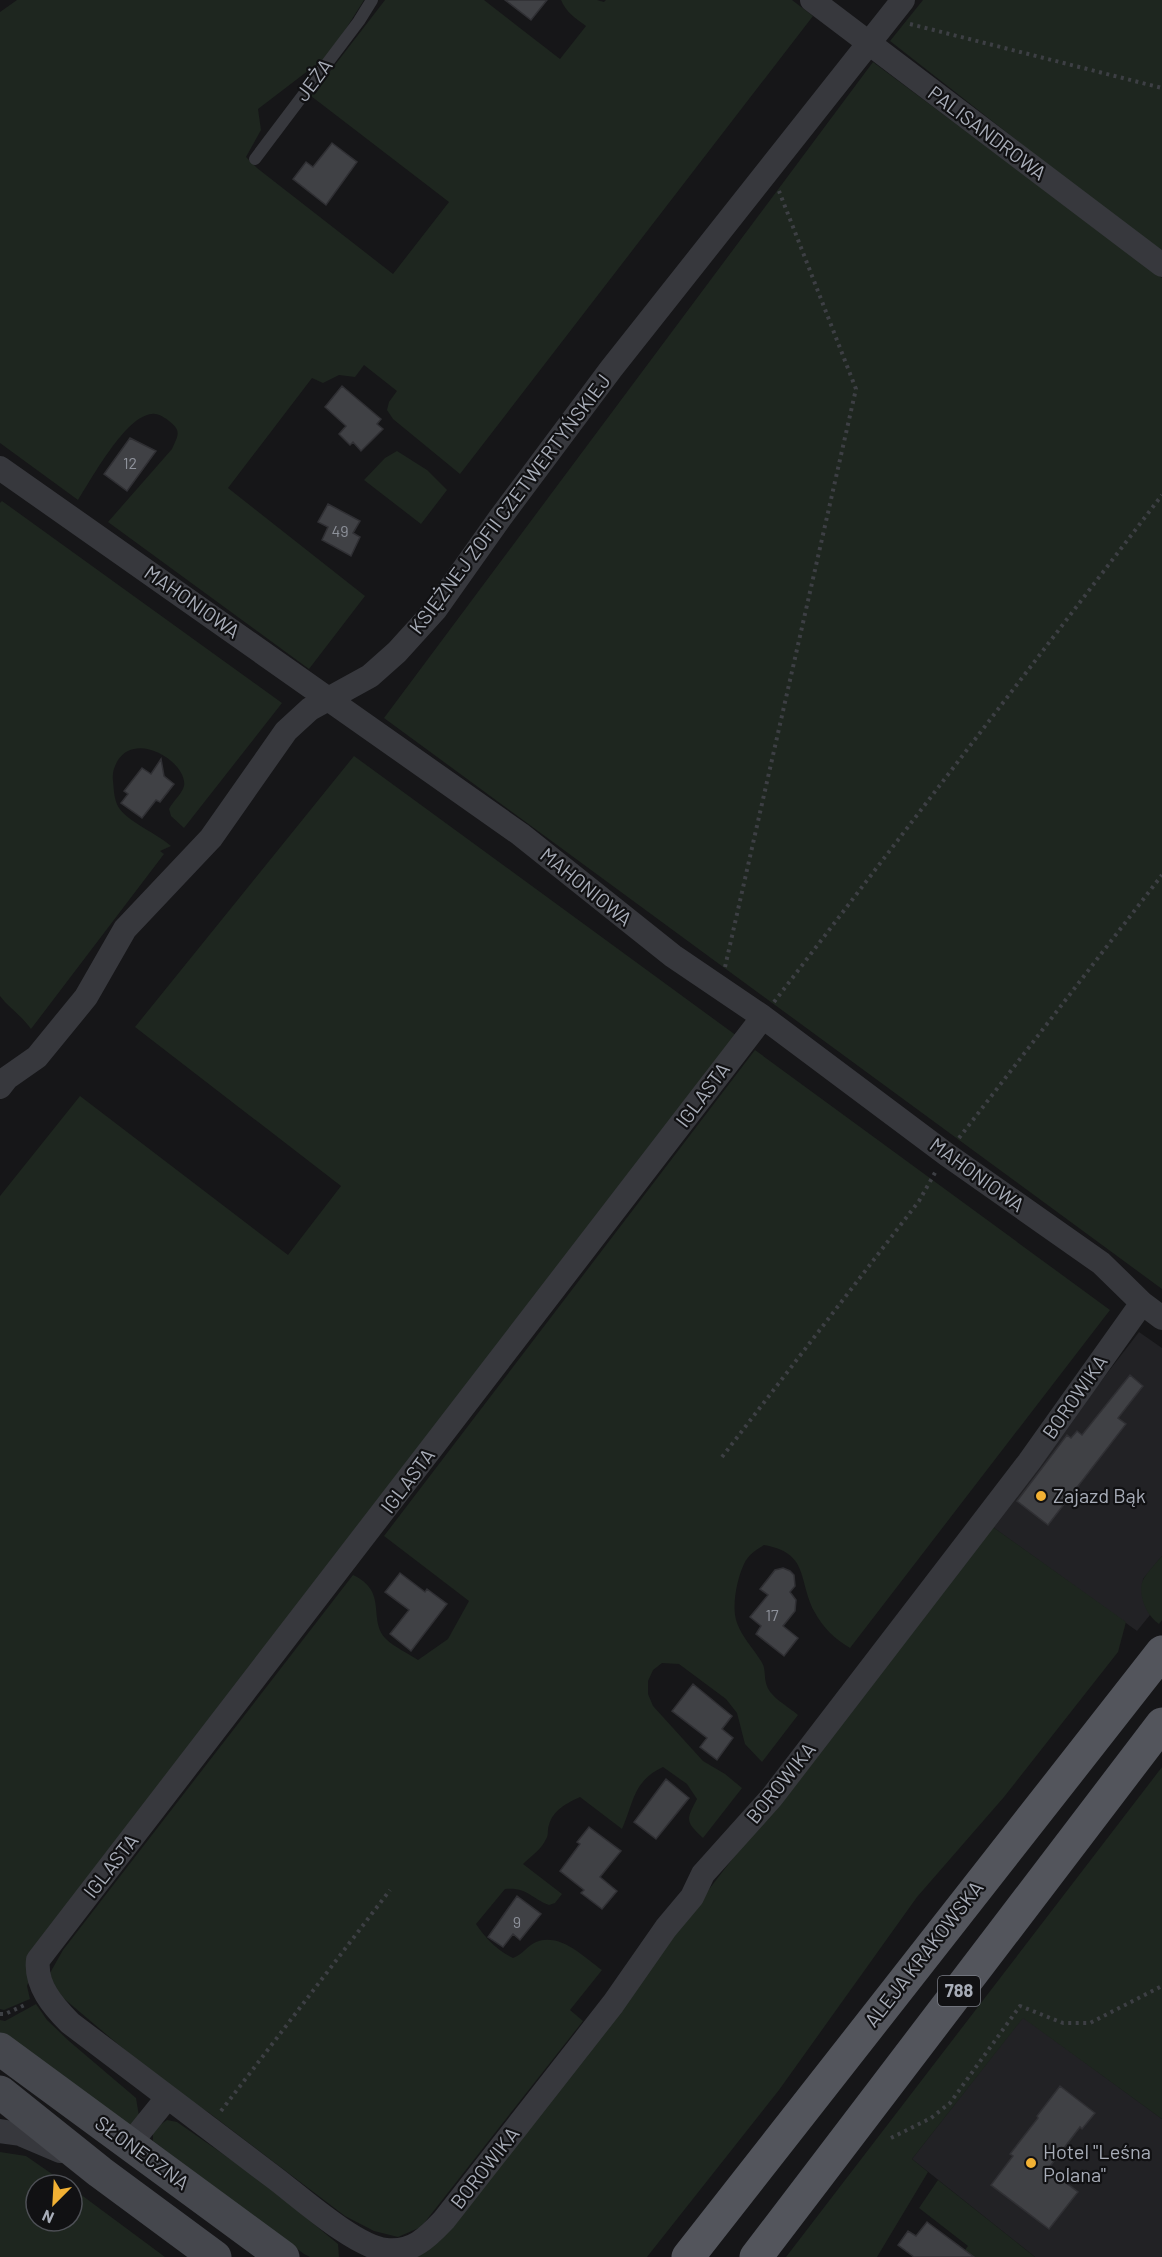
<svg xmlns="http://www.w3.org/2000/svg" width="1162" height="2257" font-family="Barlow,sans-serif">
<style>
.built{fill:#222225}
.green{fill:#1e261f}
.building{fill:#404145;stroke:#303034;stroke-width:1.5}
.lines{fill:none;stroke-linecap:round;stroke-linejoin:round}
.path{stroke:#3d3f44;stroke-width:4;stroke-dasharray:3 4.5;stroke-linecap:butt}
.lane{stroke:#37383d;stroke-width:12}
.street{stroke:#37383d;stroke-width:24}
.secondary{stroke:#45474d;stroke-width:33}
.primary{stroke:#53555c;stroke-width:33}
.poi-dot{fill:#f2b134;stroke:#111113;stroke-width:2}
.labels{text-anchor:middle;stroke-width:4.5;stroke-linejoin:round;paint-order:stroke}
.number-label{font-size:16px;fill:#8e929b}
.shield{fill:#111113;stroke:#7b7e86;stroke-width:1.5}
.shield-label{font-size:18px;font-weight:bold;fill:#a8adb8}
.street-label{font-size:20px;fill:#a8adb8;stroke:#111113}
.poi-label{font-size:20px;fill:#a8adb8;stroke:#111113;text-anchor:start}
</style>
<rect width="100%" height="100%" fill="#161618"/>
<path class="built" d="M 1139,1332 L 1162,1348 L 1162,1556 L 1143,1579 L 1142,1595 L 1145,1605 L 1150,1615 L 1137,1631 L 990,1525 Z
M 1023,2017 L 1162,2119 L 1162,2257 L 1035,2257 L 912,2159 Z"/>
<path class="green" d="M 17,0 L 364,0 L 330,54 L 258,109 L 261,130 L 246,157 L 257,168 L 393,274 L 449,202 L 311,96 L 385,0 L 484,0 L 560,59 L 586,26 C 575,18 566,12 561,0 L 597,0 L 604,2 L 606,0 L 792,0 L 813,16 L 460,474 L 393,419 L 387,410 L 389,402 L 397,391 L 364,365 L 355,377 L 339,375 L 323,383 L 312,378 L 228,488 L 365,596 L 309,669 L 108,522 L 172,449 C 178,435 182,431 169,421 C 165,418 158,413 152,414 C 126,415 91,480 78,500 L 0,443 L 0,12 Z
M 923,0 L 1162,0 L 1162,254 L 890,41 Z
M 873,62 L 1162,278 L 1162,1289 L 384,718 Z
M 397,451 L 427,470 L 447,490 L 421,524 L 364,480 L 385,458 Z
M 2,501 L 282,703 L 184,828 L 171,816 L 169,809 C 173,801 182,794 184,786 C 188,764 138,730 118,760 C 114,767 112,773 113,781 C 114,791 114,800 119,808 C 131,824 155,832 171,846 L 160,851 L 164,854 L 31,1029 C 22,1016 9,1008 0,996 L 0,503 Z
M 354,756 L 737,1036 L 45,1936 L 27,1986 L 30,1999 L 4,2010 L 0,2009 L 0,1196 L 80,1096 L 288,1255 L 341,1186 L 135,1027 Z
M 755,1050 L 1110,1310 L 850,1648 C 834,1638 823,1628 814,1611 C 798,1579 809,1553 764,1545 C 756,1550 748,1555 744,1564 C 737,1579 731,1607 737,1623 C 742,1637 753,1648 761,1661 C 766,1668 764,1676 766,1683 C 769,1697 788,1706 798,1715 L 762,1762 L 745,1744 L 737,1713 L 726,1699 L 679,1664 L 662,1663 L 653,1670 L 648,1681 L 648,1694 L 653,1706 L 703,1761 L 725,1774 L 742,1788 L 703,1838 C 685,1821 686,1820 697,1799 L 687,1784 L 663,1767 C 633,1781 634,1802 622,1829 L 580,1797 C 567,1803 553,1810 549,1825 C 547,1830 549,1835 546,1839 C 542,1849 531,1856 523,1864 L 562,1894 L 555,1903 L 549,1905 C 530,1898 528,1887 505,1889 L 476,1924 C 485,1938 498,1951 513,1958 C 522,1955 527,1946 536,1942 C 560,1932 584,1957 602,1970 L 570,2010 L 583,2021 L 421,2227 L 398,2237 L 374,2231 L 345,2216 L 208,2112 L 178,2095 L 55,1991 L 50,1973 L 63,1950 L 353,1575 C 389,1592 367,1619 386,1639 C 394,1647 408,1653 418,1660 L 448,1639 L 469,1601 L 384,1536 Z
M 990,1525 L 1126,1622 L 1118,1652 L 1004,1797 L 917,1897 L 779,2090 L 647,2257 L 411,2257 L 598,2033 Z
M 1162,1556 L 1162,1620 L 1159,1624 C 1146,1616 1136,1592 1144,1578 C 1149,1570 1156,1563 1162,1556 Z
M 1162,1767 L 1162,2119 L 1023,2018 L 912,2159 L 928,2172 L 877,2257 L 786,2257 Z
M 36,2004 L 47,2020 L 69,2041 L 136,2098 L 139,2116 L 130,2125 L 0,2034 L 0,2020 L 5,2021 Z
M 167,2120 L 177,2122 L 263,2182 L 338,2244 L 339,2257 L 310,2257 L 304,2254 L 153,2141 L 153,2130 Z
M 0,2152 L 26,2156 L 68,2185 L 36,2185 L 36,2221 L 72,2221 L 72,2188 L 165,2257 L 0,2257 Z
M 938,2180 L 1035,2257 L 960,2257 L 968,2246 L 919,2208 Z"/>
<path class="building" d="M 505,0 L 547,0 L 531,20 Z
M 332,143 L 357,162 L 326,205 L 293,179 L 306,162 L 313,167 Z
M 342,386 L 381,419 L 377,424 L 383,429 L 361,451 L 353,442 L 350,445 L 339,434 L 346,426 L 325,407 Z
M 130,438 L 156,451 L 127,491 L 104,474 Z
M 328,504 L 360,521 L 353,533 L 360,537 L 351,556 L 322,540 L 328,527 L 318,522 Z
M 161,759 L 164,776 L 174,784 L 160,802 L 156,800 L 142,818 L 121,803 L 128,794 L 124,791 L 142,768 L 151,774 Z
M 1130,1375 L 1143,1386 L 1118,1418 L 1126,1424 L 1048,1525 L 1017,1501 L 1067,1435 L 1071,1438 L 1077,1431 L 1082,1435 Z
M 783,1568 L 790,1571 L 794,1575 L 795,1586 L 790,1592 L 796,1600 L 795,1611 L 783,1626 L 798,1638 L 784,1656 L 756,1634 L 761,1626 L 750,1617 L 768,1595 L 760,1589 L 775,1570 Z
M 400,1573 L 425,1592 L 427,1589 L 447,1604 L 411,1651 L 390,1634 L 409,1610 L 385,1592 Z
M 693,1684 L 732,1716 L 722,1729 L 733,1738 L 717,1760 L 700,1747 L 707,1738 L 672,1711 Z
M 666,1779 L 689,1798 L 656,1839 L 634,1822 Z
M 589,1827 L 621,1851 L 600,1877 L 617,1891 L 602,1909 L 581,1893 L 584,1890 L 560,1871 L 580,1844 L 577,1842 Z
M 517,1896 L 541,1914 L 520,1940 L 513,1934 L 503,1947 L 488,1937 Z
M 1060,2086 L 1095,2113 L 1082,2129 L 1080,2127 L 1048,2169 L 1078,2192 L 1049,2229 L 991,2185 L 1013,2156 L 1010,2154 L 1038,2118 L 1037,2116 Z
M 927,2222 L 974,2257 L 914,2257 L 898,2245 L 908,2231 L 916,2236 Z"/>
<g class="lines">
<path class="path" d="M 910,24 L 1162,88
M 725,967 L 856,389 L 779,191
M 774,1002 L 1162,495
M 959,1138 L 1162,875
M 722,1457 L 919,1201 L 936,1171
M 0,2014 L 5,2014 L 27,2004
M 221,2111 L 390,1890
M 891,2138 L 931,2118 L 950,2103 L 1020,2006 L 1063,2023 L 1090,2023 L 1162,1986"/>
<path class="lane" d="M 255,159 L 359,21 L 372,0"/>
<path class="street" d="M 812,0 L 1162,265
M 0,468 L 520,834 L 673,956 L 763,1017 L 946,1154 L 1101,1263 L 1142,1303 L 1162,1318
M 763,1017 L 38,1960 C 35,1985 53,2006 70,2023 C 138,2075 207,2127 276,2179 C 302,2199 356,2247 386,2250 C 412,2253 427,2238 444,2220 L 613,2004 L 666,1928 L 692,1897 L 703,1874 L 772,1797 L 1029,1462 L 1142,1303
M 0,1087 L 7,1078 L 37,1057 L 86,997 L 125,929 L 211,838 L 286,731 L 310,709 L 370,676 L 397,652 L 435,610 L 500,518 L 611,369 L 903,0
M 0,2131 L 20,2134 L 60,2151
M 129,2145 L 167,2098"/>
<path class="secondary" d="M 0,2049 L 283,2257
M 0,2092 L 100,2172 L 215,2257"/>
<path class="primary" d="M 688,2257 L 1162,1652
M 756,2257 L 1162,1724"/>
</g>
<g class="poi-dot">
<circle cx="1041" cy="1496" r="6"/>
<circle cx="1031" cy="2163" r="6"/>
</g>
<g class="labels">
<g class="number-label">
<text x="130" y="469">12</text>
<text x="340" y="537">49</text>
<text x="772" y="1621">17</text>
<text x="517" y="1928">9</text>
</g>
<rect class="shield" x="938" y="1976" width="42" height="30" rx="4.5"/>
<g class="shield-label">
<text x="959" y="1997">788</text>
</g>
<g class="street-label">
<text transform="translate(314 80) rotate(-53)" y="7">JEŻA</text>
<text transform="translate(987 133) rotate(37)" y="7">PALISANDROWA</text>
<text transform="translate(510 504) rotate(-53)" y="7">KSIĘŻNEJ ZOFII CZETWERTYŃSKIEJ</text>
<text transform="translate(192 602) rotate(35)" y="7">MAHONIOWA</text>
<text transform="translate(586 887) rotate(39)" y="7">MAHONIOWA</text>
<text transform="translate(703 1095) rotate(-53)" y="7">IGLASTA</text>
<text transform="translate(977 1175) rotate(36)" y="7">MAHONIOWA</text>
<text transform="translate(1075 1397) rotate(-55)" y="7">BOROWIKA</text>
<text transform="translate(408 1481) rotate(-53)" y="7">IGLASTA</text>
<text transform="translate(781 1783) rotate(-51)" y="7">BOROWIKA</text>
<text transform="translate(111 1866) rotate(-52)" y="7">IGLASTA</text>
<text transform="translate(924 1954) rotate(-52)" y="7">ALEJA KRAKOWSKA</text>
<text transform="translate(142 2153) rotate(36)" y="7">SŁONECZNA</text>
<text transform="translate(485 2168) rotate(-52)" y="7">BOROWIKA</text>
</g>
<g class="poi-label">
<text x="1053" y="1503">Zajazd Bąk</text>
<text x="1043" y="2159">Hotel "Leśna<tspan x="1043" dy="23">Polana"</tspan></text>
</g>
</g>
<g transform="translate(54 2203) rotate(204)"><circle r="28" fill="#111113" stroke="#4d4f55" stroke-width="1.5"/>
<path d="M0-4.5L10 22L0 15L-10 22Z" fill="#f2b134"/>
<text y="-9" font-size="16" font-weight="bold" text-anchor="middle" fill="#a8adb8">N</text>
</g>
</svg>
